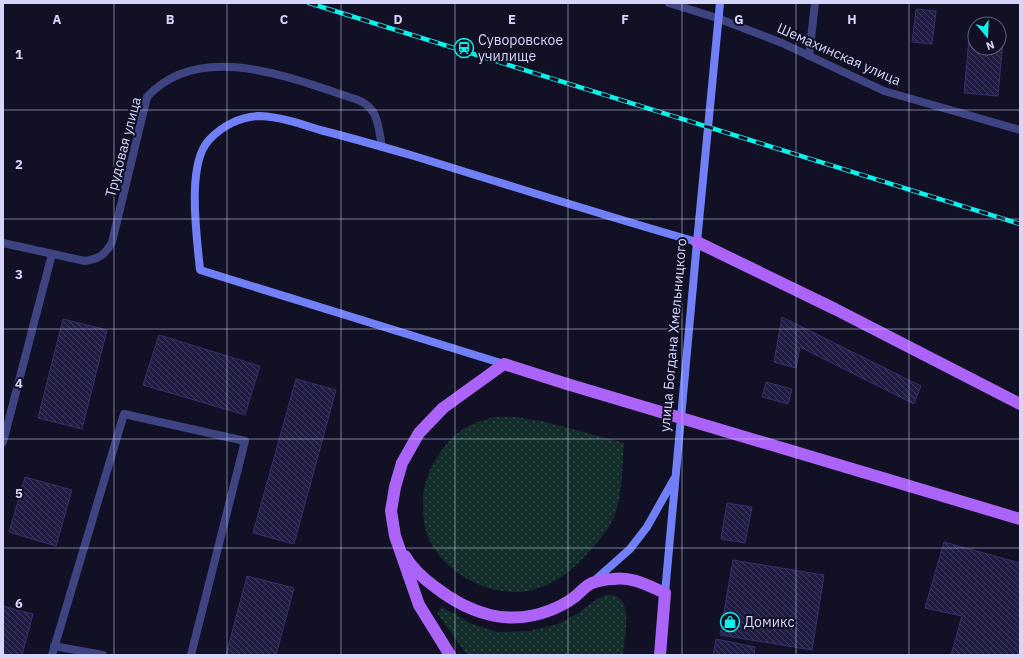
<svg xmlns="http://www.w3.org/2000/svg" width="1023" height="658" font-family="'IBM Plex Sans',sans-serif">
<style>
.grass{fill:url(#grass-dots)}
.building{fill:url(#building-back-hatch);stroke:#35306f}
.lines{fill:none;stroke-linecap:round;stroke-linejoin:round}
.lane{stroke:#3e4481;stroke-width:8}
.street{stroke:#3e4481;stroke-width:8}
.secondary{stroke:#7280f7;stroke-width:8}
.primary{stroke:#ac63f7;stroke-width:12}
.rail-casing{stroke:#0df1eb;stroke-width:4.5}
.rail{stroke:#111024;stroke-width:3;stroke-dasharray:9;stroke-linecap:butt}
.primary-bridge{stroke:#ac63f7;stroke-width:12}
.grid{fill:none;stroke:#d6d6fd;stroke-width:1;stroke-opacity:0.55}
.labels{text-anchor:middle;stroke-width:4;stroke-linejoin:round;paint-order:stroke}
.poi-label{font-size:14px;fill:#d6d6fd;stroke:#111024;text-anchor:start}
.street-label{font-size:14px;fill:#d6d6fd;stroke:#111024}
.grid-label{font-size:13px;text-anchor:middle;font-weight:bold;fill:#d6d6fd;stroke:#111024;stroke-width:4;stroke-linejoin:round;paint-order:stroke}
</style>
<defs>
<pattern id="grass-dots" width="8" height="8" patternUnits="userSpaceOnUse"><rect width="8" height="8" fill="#132e2a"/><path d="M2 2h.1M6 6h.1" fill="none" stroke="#354c4a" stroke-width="1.8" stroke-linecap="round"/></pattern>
<pattern id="building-back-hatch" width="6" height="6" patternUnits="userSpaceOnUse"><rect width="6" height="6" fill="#201d44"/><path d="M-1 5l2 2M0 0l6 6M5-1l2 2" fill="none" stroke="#403d60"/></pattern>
</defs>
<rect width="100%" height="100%" fill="#111024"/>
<path class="grass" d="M 494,417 L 517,417 L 546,422 L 624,443 C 622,467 623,494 614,517 C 608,531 597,542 587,554 C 569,574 546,591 517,592 C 483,593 443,571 429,539 C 424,529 423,516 423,506 C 422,492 426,478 432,466 C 449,436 461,426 494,417 Z
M 606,595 C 609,595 613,595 616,596 C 633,603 624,640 623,655 L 467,655 L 437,613 L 442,607 L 470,623 L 497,632 L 529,631 L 558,624 L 577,614 L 597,599 Z"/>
<path class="building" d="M 916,9 L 936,11 L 932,44 L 912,42 Z
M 970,27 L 975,27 L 975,48 L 999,48 L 999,29 L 1004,30 L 998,96 L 964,93 Z
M 782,317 L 921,386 L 914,404 L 800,347 L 796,368 L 774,362 Z
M 63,319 L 107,330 L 82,429 L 38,418 Z
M 159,335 L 260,366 L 245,415 L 143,385 Z
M 296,379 L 336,390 L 294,544 L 253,533 Z
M 766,382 L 792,389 L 788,404 L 762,397 Z
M 25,477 L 72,490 L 56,546 L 9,532 Z
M 727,503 L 752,507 L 745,543 L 721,539 Z
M 944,542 L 1020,563 L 1020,655 L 951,655 L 962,616 L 925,608 Z
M 733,560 L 824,575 L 812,650 L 720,635 Z
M 247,576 L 294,588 L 276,655 L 226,655 Z
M 3,606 L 33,614 L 22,655 L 3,655 Z
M 716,639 L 755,647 L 754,655 L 713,655 Z"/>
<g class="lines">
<path class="lane" d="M 54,646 L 103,655
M 52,655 L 124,414 L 245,441 L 191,655"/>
<path class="street" d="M 669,3 L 717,18 L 782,43 L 884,91 L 1020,130
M 809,56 L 815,3
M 3,243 L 85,261 C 99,259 106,254 112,242 L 147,97 C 201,38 295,80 358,100 C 379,108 378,127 382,147
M 3,442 L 52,254"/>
<path class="secondary" d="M 504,364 L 200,270 C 197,238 186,164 209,140 C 222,126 241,116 260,116 C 281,117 301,124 320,130 C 352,138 383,147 414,156 C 508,185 602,215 697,242
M 594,581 L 630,549 L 647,527 L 674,479
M 665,593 L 697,242 L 720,3"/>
<path class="primary" d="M 697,242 L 835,309 L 1020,404
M 405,556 C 412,568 424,579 435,587 C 470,614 508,627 551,610 C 558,607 567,603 573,598 C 579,594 585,586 592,583 C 598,581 607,579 613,579 C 632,576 649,586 665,593 L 660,655
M 450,655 L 419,605 L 395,536 L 391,511 L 395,487 L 402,463 L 419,433 L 443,408 L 504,364 L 567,384"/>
<g class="rail-casing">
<path id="rail" d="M 309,3 L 1020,224"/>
</g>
<use href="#rail" class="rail"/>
<path class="primary-bridge" d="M 567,384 L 1020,519"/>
</g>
<path class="grid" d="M 114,3 L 114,655M 227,3 L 227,655M 341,3 L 341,655M 455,3 L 455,655M 568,3 L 568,655M 682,3 L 682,655M 796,3 L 796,655M 909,3 L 909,655M 3,110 L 1020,110M 3,219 L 1020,219M 3,329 L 1020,329M 3,439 L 1020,439M 3,548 L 1020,548"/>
<defs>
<g id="station-ring" transform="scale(1)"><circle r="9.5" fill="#111024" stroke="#0df1eb" stroke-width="1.5"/><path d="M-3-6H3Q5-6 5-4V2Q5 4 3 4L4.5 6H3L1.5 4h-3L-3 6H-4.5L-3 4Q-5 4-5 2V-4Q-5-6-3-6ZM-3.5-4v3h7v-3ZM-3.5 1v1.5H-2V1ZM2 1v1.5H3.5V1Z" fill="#0df1eb"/></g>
<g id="shop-ring" transform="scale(1)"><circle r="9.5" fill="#111024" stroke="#0df1eb" stroke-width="1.5"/><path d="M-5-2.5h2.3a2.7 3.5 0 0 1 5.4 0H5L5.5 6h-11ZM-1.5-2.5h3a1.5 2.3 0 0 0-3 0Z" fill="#0df1eb"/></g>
</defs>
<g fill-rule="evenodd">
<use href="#station-ring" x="464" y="48"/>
<use href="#shop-ring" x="730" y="622"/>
</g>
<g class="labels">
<g class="poi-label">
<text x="478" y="45">Суворовское<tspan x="478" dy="16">училище</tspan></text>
<text x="744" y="627">Домикс</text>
</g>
<g class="street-label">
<text transform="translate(839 54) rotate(24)" y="5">Шемахинская улица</text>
<text transform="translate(123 147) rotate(-75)" y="5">Трудовая улица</text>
<text transform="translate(673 335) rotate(-85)" y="5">улица Богдана Хмельницкого</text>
</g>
</g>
<g class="grid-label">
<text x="57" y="24">A</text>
<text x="170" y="24">B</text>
<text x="284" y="24">C</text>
<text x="398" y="24">D</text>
<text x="512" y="24">E</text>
<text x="625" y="24">F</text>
<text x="739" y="24">G</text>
<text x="852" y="24">H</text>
<text x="19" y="59">1</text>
<text x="19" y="169">2</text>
<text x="19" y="279">3</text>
<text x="19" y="388">4</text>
<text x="19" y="498">5</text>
<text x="19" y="608">6</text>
</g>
<rect width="1023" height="658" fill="none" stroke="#d6d6fd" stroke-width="8"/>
<g transform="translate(987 36) rotate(161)"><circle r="19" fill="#111024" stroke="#605f7b"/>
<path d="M0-3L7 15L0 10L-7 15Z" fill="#0df1eb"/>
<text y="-6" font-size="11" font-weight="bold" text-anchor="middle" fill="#d6d6fd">N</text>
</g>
</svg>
